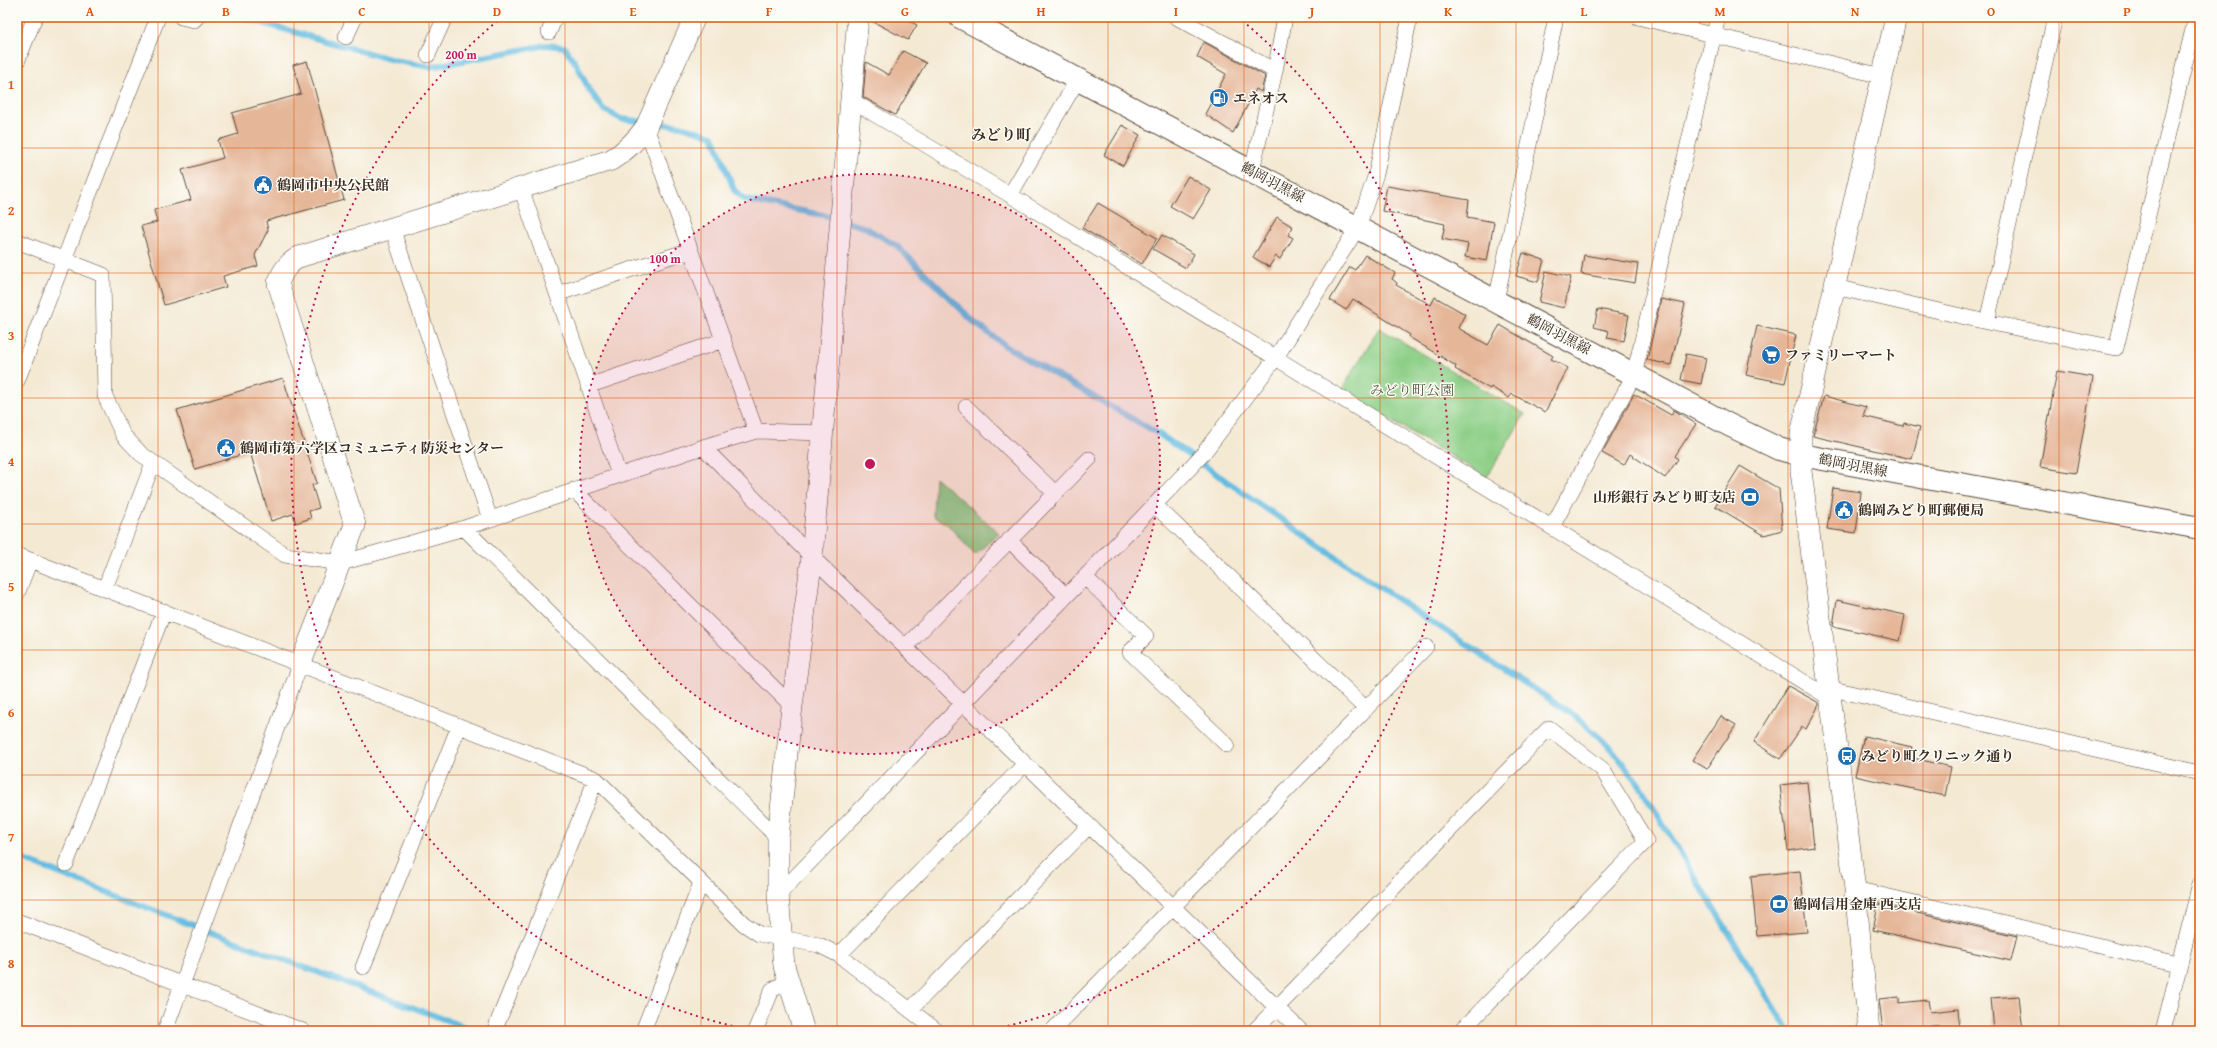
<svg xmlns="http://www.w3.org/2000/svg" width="2217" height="1048" font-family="'Gentium Book Plus','Noto Serif JP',serif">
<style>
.green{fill:#8dcf87;stroke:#647c52}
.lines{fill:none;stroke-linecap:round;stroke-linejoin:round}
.stream{stroke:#64bce1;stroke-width:6}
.building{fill:#e5b698}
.street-casing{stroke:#574739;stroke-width:16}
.secondary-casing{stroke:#574739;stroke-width:22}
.primary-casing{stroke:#574739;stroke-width:24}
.street{stroke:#fff;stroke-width:15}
.secondary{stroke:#fff;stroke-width:21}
.primary{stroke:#fff;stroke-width:22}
.grid{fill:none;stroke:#df570d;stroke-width:1;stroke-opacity:0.55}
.ring{fill:none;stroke:#c2185b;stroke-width:2;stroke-dasharray:2 4}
.labels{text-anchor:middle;stroke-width:3;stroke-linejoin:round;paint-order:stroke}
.poi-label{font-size:14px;font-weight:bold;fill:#3b2a1e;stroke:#fdfcf7;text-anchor:start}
.street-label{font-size:14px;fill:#3b2a1e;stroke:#fdfcf7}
.park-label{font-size:14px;fill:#545c3e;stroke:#fdfcf7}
.neighbourhood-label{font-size:15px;font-weight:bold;fill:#3b2a1e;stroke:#fdfcf7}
.centre{fill:#c2185b;stroke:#fdfcf7;stroke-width:2}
.ring-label{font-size:12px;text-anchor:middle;font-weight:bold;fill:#c2185b;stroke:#fdfcf7;stroke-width:3;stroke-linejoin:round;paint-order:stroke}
.neatline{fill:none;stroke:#df570d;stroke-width:1.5}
.grid-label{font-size:13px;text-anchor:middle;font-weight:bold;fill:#df570d}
</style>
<rect width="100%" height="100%" fill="#fdfcf7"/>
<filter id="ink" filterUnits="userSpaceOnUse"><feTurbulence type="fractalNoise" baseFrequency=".025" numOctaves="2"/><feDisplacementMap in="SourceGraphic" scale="8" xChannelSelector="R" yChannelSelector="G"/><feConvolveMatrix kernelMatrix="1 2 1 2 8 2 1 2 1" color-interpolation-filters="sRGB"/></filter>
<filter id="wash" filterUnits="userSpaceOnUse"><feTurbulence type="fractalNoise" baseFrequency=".012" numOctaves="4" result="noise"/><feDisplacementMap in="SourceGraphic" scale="16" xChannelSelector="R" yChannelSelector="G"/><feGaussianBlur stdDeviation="0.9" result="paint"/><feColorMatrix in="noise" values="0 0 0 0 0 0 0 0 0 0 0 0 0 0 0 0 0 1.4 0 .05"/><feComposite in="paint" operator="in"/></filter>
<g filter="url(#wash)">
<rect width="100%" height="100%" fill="#f4e9d3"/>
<path class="green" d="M 1379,328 L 1525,414 L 1487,477 L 1341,391 Z
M 935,477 L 999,533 L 975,555 L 947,524 L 933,516 Z"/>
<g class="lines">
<path class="stream" d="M 241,17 L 393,60 L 430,67 L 547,45 L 564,47 L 577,65 L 588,88 L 603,109 L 621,119 L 681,126 L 713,136 L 734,190 L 745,200 L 823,215 L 866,228 L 897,246 L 974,322 L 1007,347 L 1159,434 L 1370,581 L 1578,718 L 1612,749 L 1639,784 L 1788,1031
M 17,857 L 220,936 L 476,1031"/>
</g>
<g id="blocks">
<path class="building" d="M 870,17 L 902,17 L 917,25 L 908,40 L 870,20 Z
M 1204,42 L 1265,76 L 1261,92 L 1256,89 L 1233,133 L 1205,114 L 1226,74 L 1197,57 Z
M 903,51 L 926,63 L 895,115 L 863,97 L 866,62 L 889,75 Z
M 307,61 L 344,200 L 266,221 L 268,230 L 255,255 L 258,266 L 223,276 L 226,287 L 164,305 L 141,226 L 157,222 L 154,210 L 191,200 L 182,170 L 223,158 L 218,140 L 238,134 L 232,113 L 301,94 L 293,65 Z
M 1122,125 L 1140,135 L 1123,166 L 1104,155 Z
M 1188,176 L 1211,190 L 1193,219 L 1170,206 Z
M 1387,186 L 1469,200 L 1467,217 L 1494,222 L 1487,261 L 1465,257 L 1468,244 L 1442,239 L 1445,224 L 1382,211 Z
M 1098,203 L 1157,238 L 1142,264 L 1082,228 Z
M 1277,217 L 1293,227 L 1288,235 L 1293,238 L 1280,259 L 1276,256 L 1269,267 L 1253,257 Z
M 1162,235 L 1194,254 L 1186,268 L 1153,249 Z
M 1523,253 L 1544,260 L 1538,282 L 1516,276 Z
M 1365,255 L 1395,273 L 1392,279 L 1397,283 L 1396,285 L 1431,305 L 1435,297 L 1465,314 L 1458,328 L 1488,345 L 1500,325 L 1553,356 L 1551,359 L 1568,368 L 1545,412 L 1512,394 L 1509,398 L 1491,387 L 1490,389 L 1455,369 L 1456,366 L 1409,337 L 1410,335 L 1353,299 L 1346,310 L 1330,300 L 1350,267 L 1355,270 Z
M 1584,255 L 1638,264 L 1635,283 L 1581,274 Z
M 1546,271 L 1571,277 L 1564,308 L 1539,302 Z
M 1661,299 L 1685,304 L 1671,365 L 1647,360 Z
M 1598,309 L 1629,315 L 1624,341 L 1607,338 L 1609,331 L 1594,327 Z
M 1757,326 L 1796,335 L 1785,383 L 1746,375 Z
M 1686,354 L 1706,358 L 1701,384 L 1681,380 Z
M 2057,371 L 2093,377 L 2076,473 L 2040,467 Z
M 283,378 L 317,483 L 312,485 L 319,508 L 309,511 L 311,518 L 296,523 L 293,514 L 271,521 L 250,452 L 195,469 L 177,410 Z
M 1634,394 L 1671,415 L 1674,410 L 1696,424 L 1675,456 L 1678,459 L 1665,478 L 1630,454 L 1624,465 L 1602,453 Z
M 1824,396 L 1866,407 L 1863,416 L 1903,426 L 1904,423 L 1920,427 L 1912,459 L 1813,436 Z
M 1740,466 L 1779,489 L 1782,530 L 1764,535 L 1715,506 Z
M 1833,488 L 1861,492 L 1856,533 L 1827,529 Z
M 1837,600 L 1905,615 L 1900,641 L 1833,626 Z
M 1788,686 L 1819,703 L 1819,705 L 1806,729 L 1802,727 L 1780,759 L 1754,742 Z
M 1721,716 L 1736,725 L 1707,769 L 1692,760 Z
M 1864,736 L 1912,747 L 1909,757 L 1951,767 L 1945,796 L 1855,776 Z
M 1807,782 L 1814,847 L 1788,851 L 1780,785 Z
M 1800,871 L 1807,932 L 1757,936 L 1751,876 Z
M 1878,904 L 2017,936 L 2011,961 L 1873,930 Z
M 2019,996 L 2023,1031 L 1994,1031 L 1991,998 Z
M 1899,997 L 1899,1003 L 1928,1000 L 1930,1012 L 1958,1009 L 1960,1031 L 1940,1031 L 1940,1026 L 1902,1031 L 1883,1031 L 1879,999 Z"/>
</g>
</g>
<g filter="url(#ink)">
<use href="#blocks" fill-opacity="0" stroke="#574739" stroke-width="1"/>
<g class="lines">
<g class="street-casing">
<path id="street" d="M 181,17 L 194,20 L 197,17
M 1176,17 L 1275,71
M 1638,17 L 1882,76
M 549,32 L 555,17
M 346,37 L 355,17
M 428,55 L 445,17
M 17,62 L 35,17
M 849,99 L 1010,195 L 1830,698
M 646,127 L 756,431
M 1252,170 L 1275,71 L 1285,17
M 521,188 L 619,475
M 1010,195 L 1078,79
M 392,228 L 490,519
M 17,241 L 103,275 L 105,396 L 123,435 L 141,454 L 285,555 L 341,563 L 464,528 L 703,447 L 756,431 L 823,433
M 1835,287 L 1987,322 L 2116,348 L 2196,17
M 557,294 L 690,250
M 1496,301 L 1556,17
M 1987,322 L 2055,17
M 17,381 L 158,17
M 588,386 L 724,340
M 966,407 L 1055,493
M 703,447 L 812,557 L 1301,1031
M 574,490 L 792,706
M 1155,505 L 1366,709
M 1552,527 L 1634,375 L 1718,17
M 464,528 L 778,838
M 1009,540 L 1066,596
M 17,555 L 596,779 L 744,924 L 759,934 L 819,945 L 839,955 L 937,1031
M 1085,577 L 1146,636 L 1130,652 L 1227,745
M 105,588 L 153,463
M 17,594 L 30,560
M 905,647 L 1089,459
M 1828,688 L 2200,773
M 66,864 L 164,611
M 1855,889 L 2178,964
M 778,895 L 1188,470 L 1202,455 L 1275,359 L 1358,227 L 1376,174 L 1410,17
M 17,921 L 303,1031
M 839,955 L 1025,764
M 363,967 L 459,726
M 910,1010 L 1089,826
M 497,1024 L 596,779
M 165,1031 L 300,665
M 643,1031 L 701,883
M 755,1031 L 772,990 L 788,981
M 1052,1031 L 1426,647
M 1254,1031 L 1549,728 L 1602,769 L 1646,841 L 1461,1031
M 2163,1031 L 2200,884"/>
</g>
<g class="secondary-casing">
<path id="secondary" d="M 300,665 L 355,525 L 278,283 C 283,271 287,264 299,257 L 611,160 C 626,151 636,141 646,127 L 695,17
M 804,1031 L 784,966 L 778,895 L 778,838 L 792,706 L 812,557 L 858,17
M 1869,1031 L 1855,889 L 1801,471 L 1801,434 L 1896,17"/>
</g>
<g class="primary-casing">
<path id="primary" d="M 960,17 L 1729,425 L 1779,449 L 1801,455 L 2200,528"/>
</g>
<use href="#street" class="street"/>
<use href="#secondary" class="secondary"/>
<use href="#primary" class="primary"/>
</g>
</g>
<path class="grid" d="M 158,17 L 158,1031M 294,17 L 294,1031M 429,17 L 429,1031M 565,17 L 565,1031M 701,17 L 701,1031M 837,17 L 837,1031M 973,17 L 973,1031M 1108,17 L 1108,1031M 1244,17 L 1244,1031M 1380,17 L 1380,1031M 1516,17 L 1516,1031M 1652,17 L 1652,1031M 1788,17 L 1788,1031M 1923,17 L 1923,1031M 2059,17 L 2059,1031M 17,148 L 2200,148M 17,273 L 2200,273M 17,398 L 2200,398M 17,524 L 2200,524M 17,650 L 2200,650M 17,775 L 2200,775M 17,900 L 2200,900"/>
<circle cx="870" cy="464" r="290" fill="#c2185b" fill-opacity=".12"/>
<g class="ring">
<circle cx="870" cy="464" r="290"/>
<path d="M750 1030A579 579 0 0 1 502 17M1238 17A579 579 0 0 1 990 1030"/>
</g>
<defs>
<g id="fuel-disc" transform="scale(1)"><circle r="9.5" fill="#1f6fb2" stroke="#fdfcf7"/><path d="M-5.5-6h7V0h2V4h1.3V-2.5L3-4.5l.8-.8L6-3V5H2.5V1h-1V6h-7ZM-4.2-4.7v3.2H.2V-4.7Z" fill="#fff"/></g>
<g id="civic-disc" transform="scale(1)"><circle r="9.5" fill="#1f6fb2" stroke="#fdfcf7"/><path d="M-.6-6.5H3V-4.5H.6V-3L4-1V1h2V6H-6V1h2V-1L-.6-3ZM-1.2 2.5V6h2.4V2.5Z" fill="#fff"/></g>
<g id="supermarket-disc" transform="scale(1)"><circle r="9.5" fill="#1f6fb2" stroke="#fdfcf7"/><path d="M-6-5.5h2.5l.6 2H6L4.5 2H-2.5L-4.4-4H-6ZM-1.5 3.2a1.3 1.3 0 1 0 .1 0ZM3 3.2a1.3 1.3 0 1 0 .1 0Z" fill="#fff"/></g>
<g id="bank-disc" transform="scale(1)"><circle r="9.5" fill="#1f6fb2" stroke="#fdfcf7"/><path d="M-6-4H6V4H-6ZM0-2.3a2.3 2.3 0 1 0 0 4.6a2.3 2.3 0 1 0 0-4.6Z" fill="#fff"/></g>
<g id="bus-disc" transform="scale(1)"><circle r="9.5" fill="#1f6fb2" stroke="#fdfcf7"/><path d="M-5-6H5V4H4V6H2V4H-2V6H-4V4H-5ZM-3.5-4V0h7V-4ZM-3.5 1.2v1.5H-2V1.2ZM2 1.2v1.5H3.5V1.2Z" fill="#fff"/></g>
</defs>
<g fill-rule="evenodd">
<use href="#fuel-disc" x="1219" y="98"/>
<use href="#civic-disc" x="263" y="185"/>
<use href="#supermarket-disc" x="1771" y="355"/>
<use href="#civic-disc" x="226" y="448"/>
<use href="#bank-disc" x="1750" y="497"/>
<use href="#civic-disc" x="1844" y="510"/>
<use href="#bus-disc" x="1847" y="756"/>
<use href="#bank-disc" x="1779" y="904"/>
</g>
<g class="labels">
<g class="poi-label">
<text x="1233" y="103">エネオス</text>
<text x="277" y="190">鶴岡市中央公民館</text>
<text x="1785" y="360">ファミリーマート</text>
<text x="240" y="453">鶴岡市第六学区コミュニティ防災センター</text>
<text x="1736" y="502" text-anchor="end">山形銀行 みどり町支店</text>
<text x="1858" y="515">鶴岡みどり町郵便局</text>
<text x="1861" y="761">みどり町クリニック通り</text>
<text x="1793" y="909">鶴岡信用金庫 西支店</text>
</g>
<g class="street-label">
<text transform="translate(1273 182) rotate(28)" y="5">鶴岡羽黒線</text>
<text transform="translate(1559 334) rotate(28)" y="5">鶴岡羽黒線</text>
<text transform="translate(1853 465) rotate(11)" y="5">鶴岡羽黒線</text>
</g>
<g class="park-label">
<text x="1412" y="395">みどり町公園</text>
</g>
<g class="neighbourhood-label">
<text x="1001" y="140">みどり町</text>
</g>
</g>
<circle cx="870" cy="464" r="6" class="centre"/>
<g class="ring-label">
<text x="461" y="59">200 m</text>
<text x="665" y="263">100 m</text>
</g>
<rect width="2217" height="1048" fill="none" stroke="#fdfcf7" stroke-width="44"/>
<rect x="22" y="22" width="2173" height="1004" class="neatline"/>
<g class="grid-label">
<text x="90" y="16">A</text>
<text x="226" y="16">B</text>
<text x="362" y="16">C</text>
<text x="497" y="16">D</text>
<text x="633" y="16">E</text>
<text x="769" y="16">F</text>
<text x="905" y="16">G</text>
<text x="1041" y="16">H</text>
<text x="1176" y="16">I</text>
<text x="1312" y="16">J</text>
<text x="1448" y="16">K</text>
<text x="1584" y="16">L</text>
<text x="1720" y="16">M</text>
<text x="1855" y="16">N</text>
<text x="1991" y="16">O</text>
<text x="2127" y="16">P</text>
<text x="11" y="89">1</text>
<text x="11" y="215">2</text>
<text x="11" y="340">3</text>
<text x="11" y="466">4</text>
<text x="11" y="591">5</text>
<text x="11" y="717">6</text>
<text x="11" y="842">7</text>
<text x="11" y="968">8</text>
</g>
</svg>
